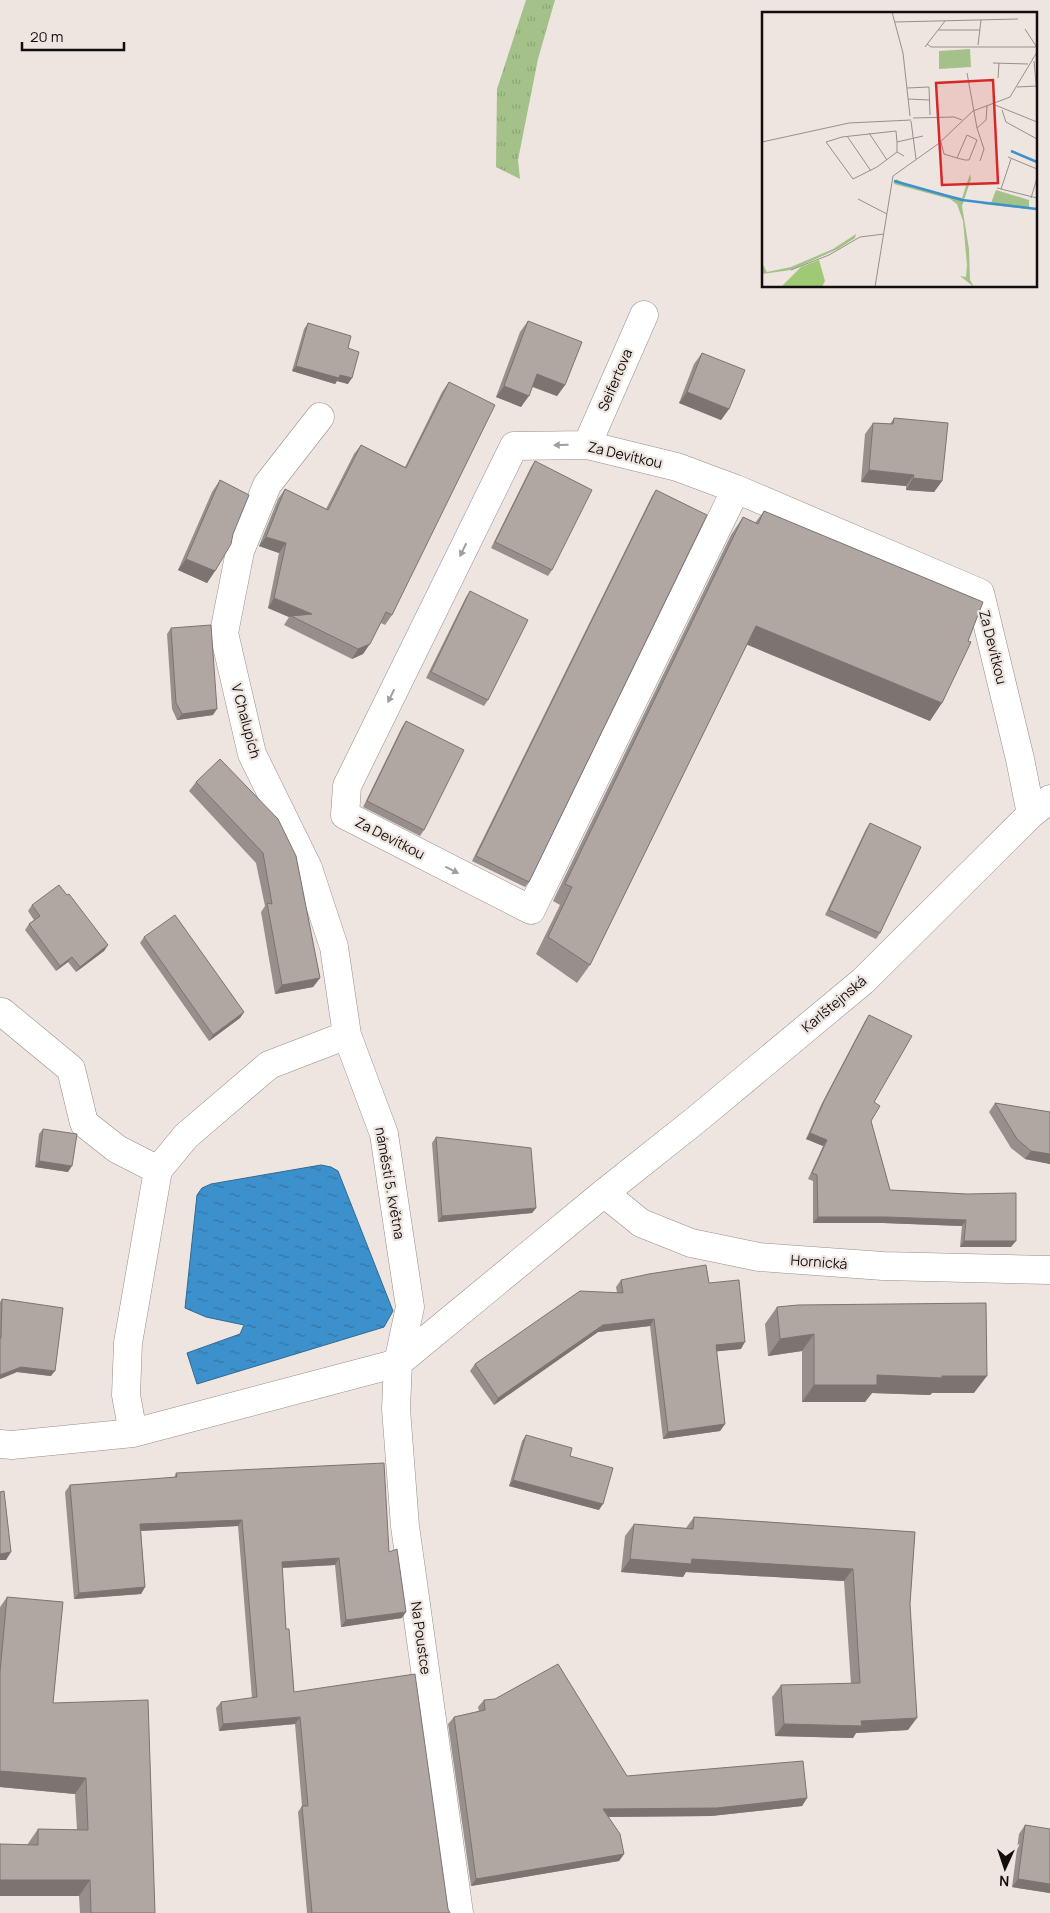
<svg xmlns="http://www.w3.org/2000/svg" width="1050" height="1913" font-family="Manrope,sans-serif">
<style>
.grass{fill:url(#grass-tufts)}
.water{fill:url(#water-ripples);stroke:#2f6a93}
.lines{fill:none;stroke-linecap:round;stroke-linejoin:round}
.minor-casing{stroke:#978d89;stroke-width:29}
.minor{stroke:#fff;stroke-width:28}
.wall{fill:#978f8b}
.shaded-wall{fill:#7b7471}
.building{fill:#b0a6a2;stroke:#7b7471}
.oneway{fill:#a09f9e}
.labels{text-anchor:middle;stroke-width:4.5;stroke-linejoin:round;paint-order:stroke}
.street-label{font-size:14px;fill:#120e0d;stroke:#efe5e0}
.inset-river{fill:none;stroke:#3c91cd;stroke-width:2.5}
.inset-road{fill:none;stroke:#978f8c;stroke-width:1}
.view{fill:#d62828;fill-opacity:0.15;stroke:#d62828;stroke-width:2.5}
.inset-edge{fill:none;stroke:#120e0d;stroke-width:2.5}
</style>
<defs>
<pattern id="grass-tufts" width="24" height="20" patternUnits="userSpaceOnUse" patternTransform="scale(1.25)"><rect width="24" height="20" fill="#a4c189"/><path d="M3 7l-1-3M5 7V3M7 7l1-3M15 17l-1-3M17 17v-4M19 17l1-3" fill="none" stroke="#8ca575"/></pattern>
<pattern id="water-ripples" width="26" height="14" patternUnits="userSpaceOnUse" patternTransform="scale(1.25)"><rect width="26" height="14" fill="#3c91cd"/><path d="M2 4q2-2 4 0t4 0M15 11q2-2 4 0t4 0" fill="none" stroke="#3175a5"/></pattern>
</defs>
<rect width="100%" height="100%" fill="#efe5e0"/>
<path class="grass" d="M 526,0 L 555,0 L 538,59 L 518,160 L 520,179 L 496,167 L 497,89 Z"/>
<path class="water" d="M 321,1165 L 331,1167 L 338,1171 L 393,1311 L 384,1327 L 197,1384 L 187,1353 L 240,1334 L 244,1325 L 206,1317 L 185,1308 L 197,1195 L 202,1188 L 211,1184 Z"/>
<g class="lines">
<g class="minor-casing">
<path id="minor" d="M 320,417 L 267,485 L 240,551 L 224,633 L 252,754 L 308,868 L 334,947 L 347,1035
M 587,445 L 644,315
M 736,489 L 531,910 L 345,815 L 347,786 L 514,446 L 587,445 L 677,467 L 736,489 L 980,593 L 1020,759 L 1031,814
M 2,1012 L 71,1069 L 84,1123 L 117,1149 L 158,1170
M 604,1193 L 641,1223 L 691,1243 L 759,1257 L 883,1266 L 1050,1270
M 133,1433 L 126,1395 L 128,1343 L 158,1170 L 186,1136 L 269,1065 L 347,1035 L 384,1134 L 410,1307 L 398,1363 L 396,1409 L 405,1526 L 459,1913
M 0,1444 L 12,1445 L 133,1433 L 398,1363 L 604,1193 L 697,1119 L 863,981 L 1031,814 L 1050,799"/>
</g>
<use href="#minor" class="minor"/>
</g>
<path class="wall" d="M 528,321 L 565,385 L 557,396 L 532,387 L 521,407 L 496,397 L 520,332 Z
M 308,323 L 348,348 L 348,384 L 337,381 L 335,384 L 292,371 L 304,329 Z
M 702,353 L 729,409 L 721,420 L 679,403 L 694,364 Z
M 449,382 L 392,615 L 385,625 L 381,623 L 363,654 L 352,659 L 284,625 L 289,617 L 268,608 L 279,553 L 259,546 L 278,499 L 285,489 L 326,509 L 354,454 L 361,445 L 405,467 L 442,392 Z
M 894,418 L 942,481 L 934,492 L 906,490 L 906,486 L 861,482 L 865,434 L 873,423 L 890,424 Z
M 535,461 L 552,570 L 548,576 L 491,548 L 531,467 Z
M 220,480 L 215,571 L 207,583 L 178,570 L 212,492 Z
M 656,490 L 529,882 L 525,887 L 472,861 L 652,496 Z
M 764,511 L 930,721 L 747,644 L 590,965 L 577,983 L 536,954 L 560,905 L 553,901 L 731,535 L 743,517 L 755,523 Z
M 470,591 L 488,700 L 484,706 L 426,678 L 466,597 Z
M 171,628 L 213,715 L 177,720 L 172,709 L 167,634 Z
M 406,721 L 424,830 L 420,836 L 363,807 L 402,727 Z
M 196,782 L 296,856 L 320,978 L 313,987 L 275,994 L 261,912 L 265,906 L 256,863 L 189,791 Z
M 870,823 L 880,933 L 876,939 L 825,915 L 866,829 Z
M 32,905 L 108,945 L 104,951 L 76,972 L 68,962 L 56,971 L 25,930 L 29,924 L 34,920 L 28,911 Z
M 144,937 L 244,1012 L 240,1018 L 209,1041 L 140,943 Z
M 869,1015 L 874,1102 L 871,1121 L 890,1190 L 967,1194 L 1011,1247 L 960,1247 L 962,1226 L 883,1223 L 813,1223 L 813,1181 L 808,1179 L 823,1146 L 806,1139 L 821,1105 L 865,1021 Z
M 995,1103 L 1050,1112 L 1050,1164 L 1025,1159 L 1011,1148 L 989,1112 Z
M 43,1129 L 68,1172 L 35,1167 L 39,1134 Z
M 436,1137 L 536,1208 L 532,1213 L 438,1222 L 432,1143 Z
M 621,1280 L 709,1283 L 741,1349 L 716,1351 L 725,1424 L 720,1431 L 663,1439 L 650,1326 L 598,1332 L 494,1405 L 470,1371 L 475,1364 L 617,1293 L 616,1287 Z
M 2,1299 L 51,1376 L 17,1372 L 0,1379 L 0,1302 Z
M 777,1307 L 974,1393 L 932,1393 L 930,1395 L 872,1393 L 865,1402 L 802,1402 L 802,1351 L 768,1356 L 765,1324 Z
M 526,1435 L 570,1456 L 599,1510 L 509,1486 L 522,1441 Z
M 176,1473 L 389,1552 L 402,1618 L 341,1627 L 335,1565 L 282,1568 L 286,1629 L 294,1692 L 448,1909 L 450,1913 L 307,1913 L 298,1812 L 302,1806 L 295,1724 L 219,1731 L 216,1708 L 221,1702 L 252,1698 L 238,1526 L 141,1531 L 145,1587 L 141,1594 L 74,1599 L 65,1492 L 70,1485 L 174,1478 Z
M 694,1517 L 915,1532 L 910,1604 L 908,1730 L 856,1733 L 853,1738 L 775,1736 L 772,1697 L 781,1685 L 851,1684 L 844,1581 L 686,1572 L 683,1577 L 621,1572 L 625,1536 L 634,1524 L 686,1528 Z
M 7,1597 L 53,1703 L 155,1913 L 80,1913 L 79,1896 L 27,1845 L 38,1829 L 77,1830 L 75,1794 L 0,1787 L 0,1607 Z
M 484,1700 L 627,1776 L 807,1798 L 802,1806 L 711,1816 L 608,1817 L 624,1854 L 619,1861 L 471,1886 L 448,1724 L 454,1717 L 479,1711 L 478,1707 Z
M 1025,1825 L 1050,1829 L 1050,1893 L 1012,1887 L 1019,1834 Z"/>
<path class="shaded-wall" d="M 296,366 L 340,375 L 352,378 L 348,384 L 337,381 L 335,384 L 292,371 Z
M 537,374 L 565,385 L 557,396 L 529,385 Z
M 504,386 L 529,396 L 521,407 L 496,397 Z
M 687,392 L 729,409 L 721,420 L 679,403 Z
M 869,470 L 914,475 L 906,486 L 861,482 Z
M 913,478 L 942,481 L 934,492 L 906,490 Z
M 266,537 L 286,543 L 279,553 L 259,546 Z
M 186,559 L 215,571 L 207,583 L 178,570 Z
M 274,598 L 312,614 L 291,616 L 289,617 L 268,608 Z
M 756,626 L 942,703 L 930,721 L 743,643 Z
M 370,644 L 363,654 L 352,659 L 358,649 Z
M 217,709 L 213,715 L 177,720 L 182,714 Z
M 108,945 L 104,951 L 76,972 L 80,967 Z
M 72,957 L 68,962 L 56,971 L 60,966 Z
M 320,978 L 313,987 L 275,994 L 282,985 Z
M 244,1012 L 240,1018 L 209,1041 L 213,1035 Z
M 810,1133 L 827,1140 L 823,1146 L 806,1139 Z
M 1031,1151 L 1050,1154 L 1050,1164 L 1025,1159 Z
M 39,1161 L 72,1166 L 68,1172 L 35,1167 Z
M 536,1208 L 532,1213 L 438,1222 L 442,1216 Z
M 818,1217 L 887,1217 L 966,1220 L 962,1226 L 883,1223 L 813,1223 Z
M 964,1241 L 1016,1241 L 1011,1247 L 960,1247 Z
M 654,1319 L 650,1326 L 598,1332 L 494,1405 L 498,1398 L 603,1325 Z
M 814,1334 L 802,1351 L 768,1356 L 780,1339 Z
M 745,1342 L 741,1349 L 711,1352 L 716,1345 Z
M 21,1367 L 55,1371 L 51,1376 L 17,1372 L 0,1379 L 0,1375 Z
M 877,1375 L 942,1376 L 987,1376 L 974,1393 L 932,1393 L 930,1395 L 872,1393 L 865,1402 L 802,1402 L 814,1385 Z
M 725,1424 L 720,1431 L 663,1439 L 668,1432 Z
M 513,1480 L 603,1504 L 599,1510 L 509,1486 Z
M 242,1520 L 238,1526 L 136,1531 L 140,1524 Z
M 11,1552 L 6,1560 L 0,1560 L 0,1554 Z
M 339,1558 L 335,1565 L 277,1568 L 282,1562 Z
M 630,1559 L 692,1559 L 853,1569 L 844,1581 L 686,1572 L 683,1577 L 621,1572 Z
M 145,1587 L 141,1594 L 74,1599 L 79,1593 Z
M 406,1612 L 402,1618 L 341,1627 L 346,1620 Z
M 300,1717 L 295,1724 L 219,1731 L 223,1724 Z
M 917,1718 L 908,1730 L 856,1733 L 853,1738 L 775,1736 L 784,1724 L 861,1721 Z
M 0,1771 L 86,1778 L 75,1794 L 0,1787 Z
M 807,1798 L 802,1806 L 711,1816 L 598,1817 L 603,1809 Z
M 624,1854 L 619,1861 L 471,1886 L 476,1879 Z
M 1018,1879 L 1050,1884 L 1050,1893 L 1012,1887 Z
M 0,1880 L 90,1880 L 79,1896 L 0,1896 Z"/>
<path class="building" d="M 528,321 L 582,342 L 565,385 L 537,374 L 529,396 L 504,386 Z
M 308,323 L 351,336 L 348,348 L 359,352 L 352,378 L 340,375 L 339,378 L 296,366 Z
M 702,353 L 745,370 L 729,409 L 687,392 Z
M 449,382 L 495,405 L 392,615 L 386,612 L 370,644 L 358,649 L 291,616 L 312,614 L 274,598 L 286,543 L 266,537 L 285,489 L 328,510 L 361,445 L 406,468 Z
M 894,418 L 948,423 L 942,481 L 913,478 L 914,475 L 869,470 L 873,423 L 893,424 Z
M 535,461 L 592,490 L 552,570 L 495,542 Z
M 220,480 L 249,495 L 233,534 L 231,544 L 215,571 L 186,559 Z
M 656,490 L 707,515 L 529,882 L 476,856 Z
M 764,511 L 983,602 L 968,641 L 971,642 L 942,703 L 756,626 L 590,965 L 548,937 L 572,887 L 565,884 L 743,517 L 758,524 Z
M 470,591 L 528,620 L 488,700 L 431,672 Z
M 211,625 L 217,709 L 182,714 L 176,703 L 171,628 Z
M 406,721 L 464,750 L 424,830 L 367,801 Z
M 220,759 L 278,819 L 296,856 L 320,978 L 282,985 L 267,903 L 272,904 L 263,853 L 196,782 Z
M 870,823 L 921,847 L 880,933 L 829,910 Z
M 59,885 L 67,895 L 69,894 L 108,945 L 80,967 L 72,957 L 60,966 L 29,924 L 40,916 L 32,905 Z
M 175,915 L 244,1012 L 213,1035 L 144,937 Z
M 869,1015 L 912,1036 L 874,1102 L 880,1106 L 871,1121 L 890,1190 L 967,1194 L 1016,1193 L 1016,1241 L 964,1241 L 966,1220 L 887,1217 L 818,1217 L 817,1175 L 812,1173 L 827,1140 L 810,1133 L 825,1099 Z
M 995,1103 L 1050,1112 L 1050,1154 L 1031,1151 L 1017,1139 Z
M 43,1129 L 77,1134 L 72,1166 L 39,1161 Z
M 436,1137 L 531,1148 L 536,1208 L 442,1216 Z
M 706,1265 L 709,1283 L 739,1280 L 745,1342 L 716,1345 L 725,1424 L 668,1432 L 654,1319 L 603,1325 L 498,1398 L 475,1364 L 580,1291 L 623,1293 L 621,1280 L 649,1274 Z
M 2,1299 L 63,1308 L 55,1371 L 21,1367 L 0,1375 L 0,1339 L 1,1338 Z
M 986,1303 L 987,1376 L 942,1376 L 942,1378 L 877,1375 L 877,1385 L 814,1385 L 814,1334 L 780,1339 L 777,1307 L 798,1305 Z
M 526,1435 L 572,1448 L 570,1456 L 613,1468 L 603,1504 L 513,1480 Z
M 384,1463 L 389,1552 L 397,1549 L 406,1612 L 346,1620 L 339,1558 L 282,1562 L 286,1629 L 289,1629 L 294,1692 L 415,1674 L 448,1909 L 450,1913 L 312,1913 L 302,1806 L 308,1806 L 300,1717 L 223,1724 L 221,1702 L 257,1697 L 242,1520 L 140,1524 L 145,1587 L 79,1593 L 70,1485 L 177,1477 L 176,1473 Z
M 4,1491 L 11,1552 L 0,1554 L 0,1492 Z
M 694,1517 L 915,1532 L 910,1604 L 917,1718 L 861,1721 L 862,1726 L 784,1724 L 781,1685 L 860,1683 L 853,1569 L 692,1559 L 691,1564 L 630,1559 L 634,1524 L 693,1529 Z
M 7,1597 L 63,1602 L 53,1703 L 148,1700 L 155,1913 L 91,1913 L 90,1880 L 0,1880 L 0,1844 L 38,1845 L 38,1829 L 88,1830 L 86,1778 L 0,1771 L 0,1672 Z
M 558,1664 L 627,1776 L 803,1761 L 807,1798 L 717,1808 L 603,1809 L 620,1834 L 624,1854 L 476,1879 L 454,1717 L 485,1710 L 484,1700 L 495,1699 Z
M 1025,1825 L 1050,1829 L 1050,1884 L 1018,1879 Z"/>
<defs><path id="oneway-solid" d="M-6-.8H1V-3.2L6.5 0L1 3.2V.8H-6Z" transform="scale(1.25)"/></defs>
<g class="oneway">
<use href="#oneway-solid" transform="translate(561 445) rotate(179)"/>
<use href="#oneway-solid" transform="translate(463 550) rotate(116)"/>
<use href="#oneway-solid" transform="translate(391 696) rotate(116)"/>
<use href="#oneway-solid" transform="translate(452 870) rotate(27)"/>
</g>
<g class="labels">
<g class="street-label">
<text transform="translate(615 380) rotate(-67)" y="5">Seifertova</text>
<text transform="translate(625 455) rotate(13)" y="5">Za Devítkou</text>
<text transform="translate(993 647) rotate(76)" y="5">Za Devítkou</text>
<text transform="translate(246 721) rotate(75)" y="5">V Chalupích</text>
<text transform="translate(390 838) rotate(27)" y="5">Za Devítkou</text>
<text transform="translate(834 1004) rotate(-40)" y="5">Karlštejnská</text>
<text transform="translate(390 1183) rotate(80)" y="5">náměstí 5. května</text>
<text transform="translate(819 1262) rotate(4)" y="5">Hornická</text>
<text transform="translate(421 1638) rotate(82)" y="5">Na Poustce</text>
</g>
</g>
<g transform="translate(762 12)">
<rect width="275" height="275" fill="#efe5e0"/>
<path d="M 208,162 L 209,167 L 200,194 L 207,237 L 208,268 L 212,275 L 198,264 L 204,265 L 205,253 L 201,209 L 195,192 L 188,187 L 132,172 L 134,167 L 149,175 L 200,186 ZM 234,178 L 267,188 L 267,195 L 275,198 L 219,192 L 229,191 ZM 94,222 L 93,226 L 76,237 L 29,258 L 0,262 L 0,251 L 5,260 L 29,255 L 71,237 Z" fill="#a4c189"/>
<path d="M 57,248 L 63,269 L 60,275 L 19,275 L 39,255 Z" fill="#9fc974"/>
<path d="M 208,37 L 209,55 L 177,57 L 177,39 Z" fill="#a4c189"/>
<path class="inset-river" d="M 249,139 L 275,150M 132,169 L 200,188 L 275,197"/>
<path class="inset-road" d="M 130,0 L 141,41 L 148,104M 133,10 L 256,7M 263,17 L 274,34M 176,18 L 218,18M 165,32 L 169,35 L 275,35M 216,33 L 219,8M 163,35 L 183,9M 272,49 L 275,82M 231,51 L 266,52M 205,61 L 215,116 L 224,108 L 225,94M 236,66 L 237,51M 255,75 L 275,74M 145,76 L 167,75 L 168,103M 146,87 L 167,88M 233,93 L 275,110M 240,98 L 244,110 L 275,127M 151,106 L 192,105 L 200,108M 149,109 L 154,147M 215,116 L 222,137 L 218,149M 107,121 L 125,148M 85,124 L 109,159M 0,130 L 87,111 L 149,108M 179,130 L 182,142 L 195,146 L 203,148 L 207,148 L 215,128 L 205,123 L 195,146M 135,140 L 115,155 L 91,167 L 64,130 L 80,125 L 134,119 L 135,130M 142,144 L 135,140 L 135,130 L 161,124M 246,145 L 275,157M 235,176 L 275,186M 239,177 L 249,147M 269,186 L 275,166M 96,187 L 125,202M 29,258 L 67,243 L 98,225 L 122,222M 113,275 L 131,164 L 176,132 L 211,99 L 248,85 L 275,40"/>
<path class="view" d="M 231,68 L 236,171 L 180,173 L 174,71 Z"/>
<rect width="275" height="275" class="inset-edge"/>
</g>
<g transform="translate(1005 1868) rotate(183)" stroke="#efe5e0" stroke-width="4" paint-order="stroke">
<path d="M0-4L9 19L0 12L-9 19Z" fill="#120e0d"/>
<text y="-8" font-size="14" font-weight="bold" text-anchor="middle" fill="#120e0d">N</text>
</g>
<path d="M22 42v8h102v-8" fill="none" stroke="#120e0d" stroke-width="2.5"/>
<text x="30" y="42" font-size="15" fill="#120e0d" stroke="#efe5e0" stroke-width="4" paint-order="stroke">20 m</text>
</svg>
